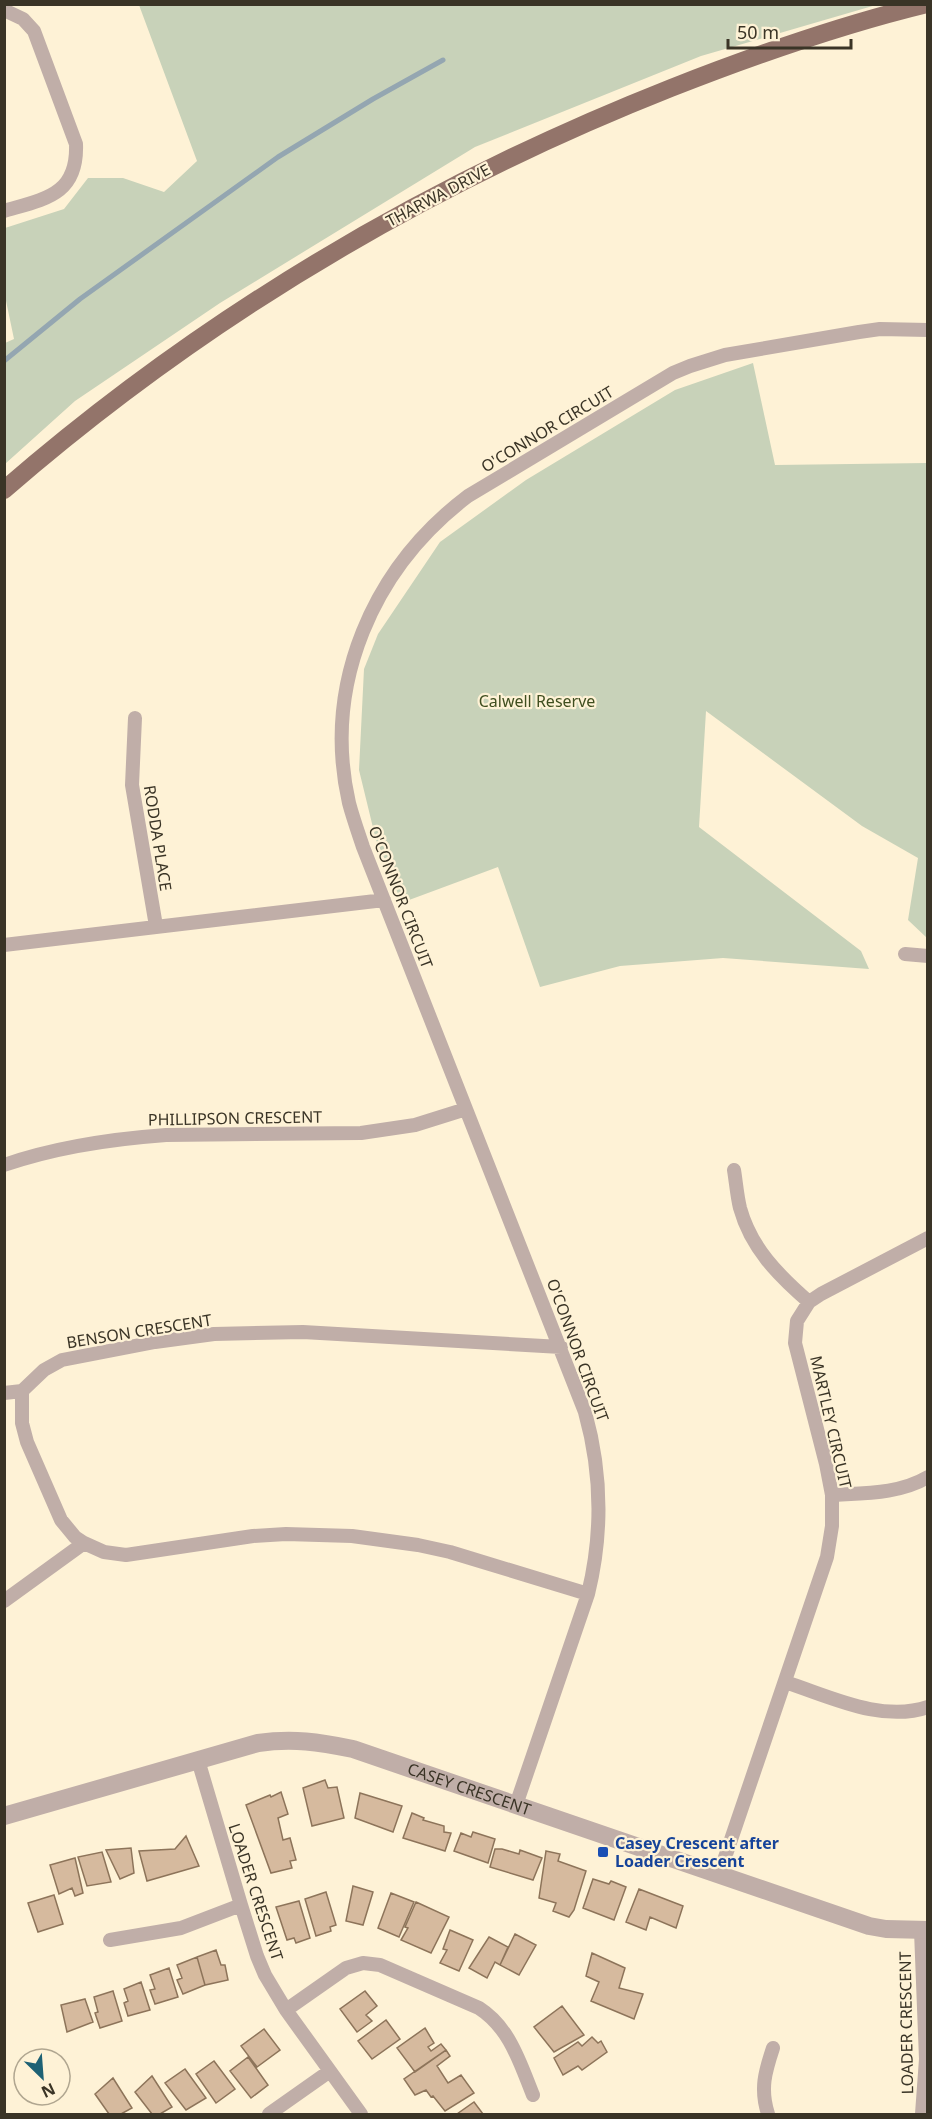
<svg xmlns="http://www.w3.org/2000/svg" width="932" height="2119" font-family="'Noto Sans',sans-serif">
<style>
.green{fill:#c8d2b9}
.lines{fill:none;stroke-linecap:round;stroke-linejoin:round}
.stream{stroke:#94a6b1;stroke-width:5}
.building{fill:#d6ba9e;stroke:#8d745a;stroke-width:1.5}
.minor{stroke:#c0aea8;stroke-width:14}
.tertiary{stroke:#c0aea8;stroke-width:18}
.primary{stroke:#93746a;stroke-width:18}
.transit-dot{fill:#1a4fb4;stroke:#fef2d6;stroke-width:2}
.labels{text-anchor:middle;stroke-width:4.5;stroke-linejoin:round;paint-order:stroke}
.street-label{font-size:16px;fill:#3a3426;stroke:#fef2d6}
.park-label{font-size:16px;fill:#3f4e1f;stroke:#fef2d6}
.transit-label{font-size:16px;font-weight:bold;fill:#164399;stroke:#fef2d6;text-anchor:start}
</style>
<rect width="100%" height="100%" fill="#fef2d6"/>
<path class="green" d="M 139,5 L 139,4 L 876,5 L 701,56 L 475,147 L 220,303 L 75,401 L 5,464 L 5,343 L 14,339 L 5,296 L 5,228 L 64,209 L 88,178 L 123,178 L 164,192 L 197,161 Z
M 753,363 L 775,465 L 927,463 L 927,938 L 908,920 L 918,858 L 862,826 L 706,711 L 699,827 L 861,951 L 869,969 L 723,958 L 620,966 L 540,987 L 498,867 L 401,903 L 388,866 L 376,840 L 359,770 L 364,669 L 378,634 L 440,542 L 526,480 L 675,390 Z"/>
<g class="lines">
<path class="stream" d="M 4,361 L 80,299 L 278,157 L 373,99 L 443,60"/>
</g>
<path class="building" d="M 325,1780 L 328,1788 L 337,1787 L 344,1818 L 312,1826 L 303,1788 Z
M 281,1792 L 288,1814 L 278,1818 L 283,1840 L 290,1838 L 296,1860 L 290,1861 L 292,1868 L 271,1873 L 246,1805 L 270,1795 L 271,1797 Z
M 360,1793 L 402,1806 L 393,1832 L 355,1818 Z
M 412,1813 L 424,1818 L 423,1820 L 444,1826 L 444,1832 L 451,1833 L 445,1851 L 403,1838 Z
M 473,1832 L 495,1839 L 488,1863 L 454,1851 L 461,1833 L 471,1837 Z
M 186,1836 L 199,1866 L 147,1881 L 139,1851 L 175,1849 Z
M 131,1848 L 134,1873 L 120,1879 L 106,1850 Z
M 495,1849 L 502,1849 L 519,1854 L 520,1850 L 542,1858 L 533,1880 L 490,1867 Z
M 546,1851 L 560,1854 L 558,1861 L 586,1871 L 574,1910 L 569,1917 L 553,1911 L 556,1903 L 539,1898 Z
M 102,1852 L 111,1882 L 87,1886 L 78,1857 Z
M 75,1858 L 83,1893 L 75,1896 L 72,1888 L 59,1894 L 50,1865 Z
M 593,1879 L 609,1884 L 611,1881 L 626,1887 L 614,1920 L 583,1908 Z
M 353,1886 L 373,1892 L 363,1925 L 346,1921 Z
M 639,1889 L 683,1906 L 676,1928 L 650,1917 L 646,1930 L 626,1922 Z
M 326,1892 L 336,1925 L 330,1927 L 331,1931 L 316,1936 L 305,1899 Z
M 391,1893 L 414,1902 L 399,1937 L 378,1928 Z
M 54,1895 L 63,1924 L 38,1932 L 28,1903 Z
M 299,1901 L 310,1938 L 296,1943 L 294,1938 L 287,1940 L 276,1907 Z
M 416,1902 L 449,1917 L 431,1953 L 401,1940 L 408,1928 L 405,1927 Z
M 450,1930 L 473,1940 L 459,1971 L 440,1963 L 447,1950 L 443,1949 Z
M 515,1934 L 536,1945 L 519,1975 L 500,1965 Z
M 489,1937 L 508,1947 L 500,1965 L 495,1962 L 487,1978 L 469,1968 Z
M 216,1950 L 221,1965 L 225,1965 L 228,1980 L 205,1985 L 197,1957 Z
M 592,1953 L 625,1968 L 619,1988 L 643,1994 L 634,2019 L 591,2001 L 599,1982 L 586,1976 Z
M 197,1957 L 205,1985 L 183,1994 L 177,1980 L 182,1978 L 177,1965 Z
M 169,1968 L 178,1997 L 155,2004 L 150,1990 L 155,1989 L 150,1975 Z
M 141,1982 L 150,2010 L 128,2016 L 124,2003 L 128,2001 L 124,1989 Z
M 113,1991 L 122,2021 L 100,2028 L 95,2013 L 98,2012 L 94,1997 Z
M 365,1991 L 377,2006 L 366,2015 L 372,2021 L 357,2032 L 340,2009 Z
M 85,1999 L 93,2022 L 67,2032 L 61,2005 Z
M 562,2006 L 584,2035 L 554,2052 L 534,2027 Z
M 386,2020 L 400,2039 L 372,2059 L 358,2041 Z
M 425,2028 L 434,2043 L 428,2047 L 431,2051 L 441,2044 L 446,2050 L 415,2072 L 397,2048 Z
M 264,2029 L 280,2050 L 257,2067 L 241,2046 Z
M 592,2037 L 598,2043 L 601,2041 L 607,2052 L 582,2070 L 578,2066 L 563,2075 L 554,2058 L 578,2042 L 582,2046 Z
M 446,2050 L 450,2056 L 437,2066 L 448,2083 L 461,2075 L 474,2093 L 445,2111 L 433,2096 L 431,2097 L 426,2090 L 415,2095 L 404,2079 Z
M 248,2057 L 268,2085 L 251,2098 L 230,2071 Z
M 214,2061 L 235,2089 L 216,2103 L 196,2074 Z
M 185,2069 L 206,2098 L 186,2110 L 165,2083 Z
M 152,2076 L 172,2107 L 160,2114 L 152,2114 L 135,2092 Z
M 113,2078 L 132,2108 L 121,2114 L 109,2114 L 95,2094 Z
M 474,2102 L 483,2114 L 457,2114 Z"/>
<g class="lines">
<path class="minor" d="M 4,10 L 23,19 L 34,31 L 76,144 C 78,195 45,199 4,211
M 135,718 L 132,785 L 156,926
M 4,945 L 384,900
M 905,954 L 928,956
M 4,1165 C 56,1147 111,1139 166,1135 L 361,1133 L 415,1125 L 466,1109
M 734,1170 C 736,1182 737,1196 740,1208 C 751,1248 778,1275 809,1302
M 561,1347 L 303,1332 L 214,1334 L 155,1342 L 62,1360 L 44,1370 L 22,1391 L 22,1423 L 27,1442 L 61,1520 L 75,1537 L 84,1543 L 104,1552 L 126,1555 L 253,1536 L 286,1534 L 352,1536 L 418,1545 L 450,1552 L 588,1594
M 4,1393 L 22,1391
M 832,1495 C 865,1493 899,1494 928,1477
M 4,1601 L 84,1543
M 785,1682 C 829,1696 881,1723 928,1707
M 198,1760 L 241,1905 L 257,1956 L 265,1975 L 286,2010 L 361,2114
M 516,1805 L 588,1594 C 603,1533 602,1473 585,1412 L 363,847 C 358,832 353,818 349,803 C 322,684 373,568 468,496 L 673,373 L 690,366 L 725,355 L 859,332 L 880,329 L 928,330
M 719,1875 L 827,1557 L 832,1526 L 832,1495 L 826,1464 L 795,1343 L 797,1321 L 809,1302 L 821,1294 L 928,1238
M 921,1931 L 926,2059 L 922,2114
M 110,1940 L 181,1928 L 241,1905
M 286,2010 L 346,1968 L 363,1963 L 380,1965 L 479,2008 C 510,2028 520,2063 533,2095
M 269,2114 L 330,2071
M 768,2114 C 760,2089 765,2072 773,2048"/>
<path class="tertiary" id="s1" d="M 4,1816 L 258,1743 C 293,1738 319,1742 353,1749 L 869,1926 L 886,1929 L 928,1930"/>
<path class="primary" d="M 4,490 C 202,318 428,184 671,88 C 755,55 840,25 927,4"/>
</g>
<rect class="transit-dot" x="597" y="1846" width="12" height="12" rx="3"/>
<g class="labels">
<g class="street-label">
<text transform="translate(438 195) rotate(-28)" y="6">THARWA DRIVE</text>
<text transform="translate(547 429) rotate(-31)" y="6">O'CONNOR CIRCUIT</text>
<text transform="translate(158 838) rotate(81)" y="6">RODDA PLACE</text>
<text transform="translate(401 897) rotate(69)" y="6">O'CONNOR CIRCUIT</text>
<text transform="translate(235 1118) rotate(-1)" y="6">PHILLIPSON CRESCENT</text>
<text transform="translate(139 1331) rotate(-9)" y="6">BENSON CRESCENT</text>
<text transform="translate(578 1350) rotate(70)" y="6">O'CONNOR CIRCUIT</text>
<text transform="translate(831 1422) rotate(77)" y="6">MARTLEY CIRCUIT</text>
<text dy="6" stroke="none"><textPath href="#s1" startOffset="483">CASEY CRESCENT</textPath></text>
<text transform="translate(256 1892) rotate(72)" y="6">LOADER CRESCENT</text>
<text transform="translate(906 2023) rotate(-91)" y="6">LOADER CRESCENT</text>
</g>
<g class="park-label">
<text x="537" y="707">Calwell Reserve</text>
</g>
<g class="transit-label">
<text x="615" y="1849">Casey Crescent after<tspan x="615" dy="18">Loader Crescent</tspan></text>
</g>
</g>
<rect width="932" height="2119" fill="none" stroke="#3a3426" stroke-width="12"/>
<g transform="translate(42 2077) rotate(155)"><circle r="28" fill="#fef2d6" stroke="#b0a690" stroke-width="1.5"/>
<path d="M0-4.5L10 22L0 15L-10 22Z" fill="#1e6174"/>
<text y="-9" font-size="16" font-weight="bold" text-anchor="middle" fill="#3a3426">N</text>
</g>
<path d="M728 39v9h123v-9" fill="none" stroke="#3a3426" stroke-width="3"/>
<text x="737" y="39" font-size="18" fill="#3a3426" stroke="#fef2d6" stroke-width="4.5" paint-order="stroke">50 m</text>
</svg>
